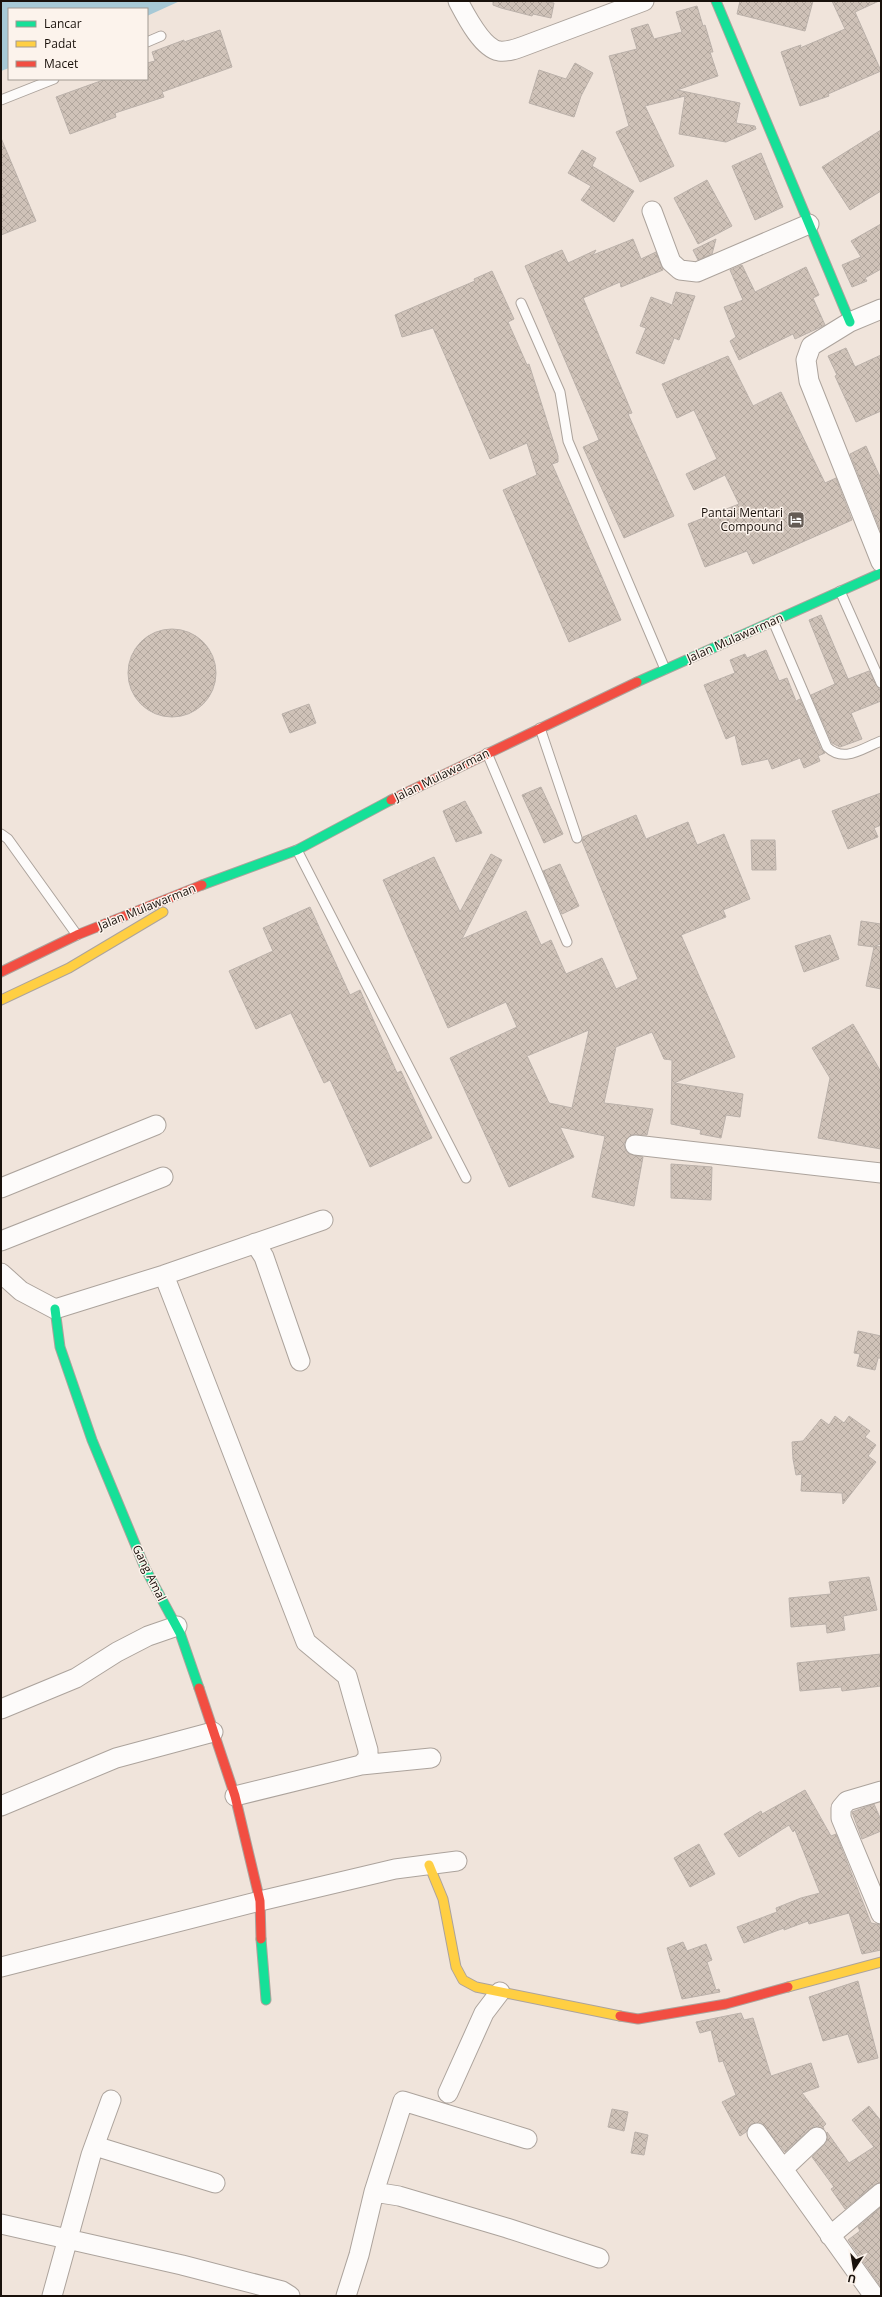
<svg xmlns="http://www.w3.org/2000/svg" width="882" height="2297" font-family="'Open Sans',sans-serif">
<style>
.water{fill:#a7c9d6}
.building{fill:url(#building-cross-hatch);stroke:#bbb1aa;fill-rule:evenodd}
.lines{fill:none;stroke-linecap:round;stroke-linejoin:round}
.lane-casing{stroke:#aca39c;stroke-width:11}
.street-casing{stroke:#aca39c;stroke-width:21}
.fast-casing{stroke:#aca39c;stroke-width:11}
.slow-casing{stroke:#aca39c;stroke-width:11}
.jam-casing{stroke:#aca39c;stroke-width:11}
.lane{stroke:#fdfbfa;stroke-width:9}
.street{stroke:#fdfbfa;stroke-width:19}
.fast{stroke:#16e098;stroke-width:9}
.slow{stroke:#ffcf43;stroke-width:9}
.jam{stroke:#f24e42;stroke-width:9}
.labels{text-anchor:middle;stroke-width:3;stroke-linejoin:round;paint-order:stroke}
.poi-label{font-size:12px;fill:#19110b;stroke:#fcf3ec;text-anchor:end}
.street-label{font-size:12px;fill:#19110b;stroke:#fcf3ec}
</style>
<defs>
<pattern id="building-cross-hatch" width="8" height="8" patternUnits="userSpaceOnUse"><rect width="8" height="8" fill="#cfc2b8"/><path d="M0 0l8 8M0 8l8-8" fill="none" stroke="#b1a69d"/></pattern>
</defs>
<rect width="100%" height="100%" fill="#f0e4db"/>
<path class="water" d="M 1,1 L 180,1 L 147,16 L 147,9 L 9,9 L 9,68 L 1,71 Z"/>
<path class="building" d="M 493,1 L 542,1 L 554,3 L 551,18 L 533,14 L 532,16 L 501,8 L 493,5 Z
M 740,1 L 813,1 L 805,31 L 737,14 Z
M 832,1 L 879,1 L 855,12 L 881,71 L 828,94 L 829,96 L 800,106 L 781,52 L 801,45 L 800,48 L 845,29 Z
M 697,6 L 703,26 L 705,25 L 713,52 L 710,52 L 718,76 L 677,90 L 740,103 L 736,123 L 755,126 L 756,129 L 726,142 L 679,134 L 685,96 L 645,106 L 674,166 L 640,182 L 616,132 L 629,126 L 609,56 L 637,49 L 631,29 L 648,24 L 654,39 L 682,32 L 676,12 Z
M 220,30 L 232,67 L 162,92 L 164,97 L 115,113 L 116,117 L 70,134 L 56,97 L 106,79 L 147,79 L 147,63 L 155,61 L 152,52 L 184,40 L 184,42 Z
M 575,63 L 593,73 L 581,96 L 574,117 L 529,103 L 539,70 L 566,79 Z
M 881,130 L 881,191 L 850,210 L 822,167 Z
M 1,138 L 36,221 L 1,235 Z
M 582,150 L 596,158 L 592,166 L 634,191 L 614,222 L 581,200 L 591,186 L 568,173 Z
M 761,153 L 783,207 L 755,220 L 732,166 Z
M 707,180 L 732,226 L 698,244 L 674,198 Z
M 881,224 L 881,269 L 865,278 L 867,281 L 852,287 L 842,265 L 861,257 L 851,241 Z
M 633,239 L 641,259 L 656,252 L 663,270 L 621,287 L 620,282 L 583,298 L 632,413 L 628,414 L 674,516 L 624,538 L 583,447 L 599,440 L 525,266 L 562,250 L 568,263 L 596,250 L 593,255 Z
M 716,239 L 712,254 L 698,260 L 693,250 Z
M 742,265 L 755,292 L 806,267 L 819,295 L 813,298 L 825,325 L 795,339 L 793,334 L 739,360 L 730,341 L 736,337 L 724,307 L 743,300 L 730,270 Z
M 492,271 L 514,319 L 508,322 L 527,365 L 529,364 L 558,456 L 558,462 L 552,464 L 621,620 L 569,642 L 503,490 L 537,475 L 527,443 L 490,459 L 433,328 L 402,337 L 395,315 L 475,281 L 474,279 Z
M 676,292 L 695,296 L 679,340 L 674,338 L 664,364 L 636,353 L 646,328 L 640,326 L 651,297 L 672,305 Z
M 846,348 L 855,367 L 881,355 L 881,411 L 856,422 L 835,376 L 837,375 L 828,356 Z
M 728,356 L 753,406 L 781,392 L 825,483 L 836,478 L 852,520 L 753,564 L 747,551 L 705,567 L 688,524 L 739,504 L 725,475 L 694,490 L 686,474 L 717,459 L 694,410 L 677,418 L 662,384 Z
M 866,446 L 881,479 L 881,532 L 850,454 Z
M 821,615 L 848,679 L 869,671 L 881,692 L 881,701 L 851,713 L 862,739 L 840,747 L 832,743 L 811,695 L 835,684 L 809,620 Z
M128 673a44 44 0 1 1 88 0a44 44 0 1 1-88 0Z
M 766,650 L 779,681 L 787,678 L 796,701 L 800,699 L 821,749 L 825,753 L 818,756 L 820,761 L 804,768 L 800,758 L 772,769 L 768,759 L 742,765 L 735,735 L 726,739 L 704,685 L 735,673 L 730,660 L 745,654 L 747,658 Z
M 309,704 L 316,723 L 290,733 L 282,714 Z
M 541,787 L 563,834 L 544,843 L 522,795 Z
M 881,793 L 881,825 L 874,828 L 878,837 L 848,849 L 832,811 Z
M 465,801 L 482,833 L 456,842 L 443,811 Z
M 636,815 L 646,839 L 688,822 L 697,845 L 724,834 L 750,899 L 723,910 L 726,917 L 681,935 L 735,1057 L 674,1083 L 743,1094 L 740,1117 L 726,1115 L 721,1138 L 700,1134 L 701,1130 L 671,1124 L 672,1060 L 664,1059 L 652,1032 L 616,1047 L 604,1103 L 653,1109 L 647,1135 L 631,1135 L 624,1143 L 625,1149 L 629,1154 L 643,1157 L 634,1206 L 592,1197 L 605,1136 L 560,1127 L 574,1157 L 509,1187 L 450,1058 L 517,1027 L 506,1002 L 448,1028 L 383,880 L 434,857 L 460,912 L 491,854 L 502,860 L 462,939 L 526,911 L 541,945 L 551,940 L 566,974 L 602,958 L 616,989 L 638,979 L 582,841 L 583,837 ZM 589,1030 L 572,1108 L 549,1103 L 527,1056 Z
M 751,840 L 775,840 L 776,870 L 752,870 Z
M 560,864 L 579,906 L 562,914 L 543,871 Z
M 310,907 L 350,995 L 360,990 L 397,1073 L 401,1071 L 432,1138 L 370,1167 L 330,1080 L 324,1083 L 291,1013 L 256,1029 L 229,971 L 273,951 L 263,928 Z
M 861,921 L 881,924 L 881,944 L 875,946 L 881,947 L 881,989 L 866,986 L 874,947 L 858,945 Z
M 830,935 L 839,959 L 804,972 L 795,946 Z
M 853,1024 L 881,1072 L 881,1149 L 818,1138 L 830,1078 L 812,1048 Z
M 671,1164 L 712,1167 L 711,1200 L 671,1198 Z
M 858,1331 L 881,1336 L 881,1358 L 878,1358 L 875,1370 L 857,1366 L 860,1354 L 854,1353 Z
M 835,1416 L 844,1423 L 849,1416 L 870,1431 L 865,1437 L 876,1445 L 868,1456 L 876,1462 L 843,1504 L 842,1493 L 801,1491 L 802,1474 L 796,1475 L 793,1459 L 792,1442 L 803,1441 L 821,1419 L 829,1425 Z
M 869,1577 L 877,1610 L 843,1616 L 845,1630 L 827,1633 L 826,1624 L 791,1627 L 789,1598 L 831,1594 L 829,1582 Z
M 881,1654 L 881,1686 L 842,1691 L 841,1687 L 800,1691 L 797,1663 Z
M 805,1790 L 831,1836 L 836,1834 L 871,1923 L 881,1925 L 881,1950 L 862,1954 L 849,1913 L 809,1924 L 808,1921 L 784,1930 L 784,1928 L 744,1943 L 737,1927 L 777,1912 L 776,1908 L 801,1898 L 820,1893 L 795,1830 L 793,1832 L 789,1825 L 739,1857 L 724,1834 L 761,1811 L 762,1814 Z
M 874,1804 L 881,1820 L 881,1831 L 862,1839 L 852,1812 Z
M 699,1844 L 715,1874 L 690,1887 L 674,1858 Z
M 683,1942 L 687,1951 L 706,1944 L 712,1960 L 707,1962 L 716,1990 L 719,1989 L 720,1992 L 682,1999 L 667,1948 Z
M 858,1981 L 878,2058 L 858,2063 L 848,2034 L 823,2041 L 809,1997 Z
M 741,2013 L 744,2020 L 753,2018 L 771,2076 L 811,2063 L 819,2087 L 802,2093 L 826,2124 L 823,2127 L 824,2129 L 815,2126 L 810,2129 L 785,2152 L 761,2123 L 751,2124 L 746,2132 L 740,2136 L 722,2102 L 736,2095 L 723,2061 L 719,2062 L 711,2030 L 700,2033 L 696,2022 Z
M 869,2106 L 881,2121 L 881,2182 L 874,2185 L 845,2209 L 831,2189 L 834,2187 L 812,2157 L 827,2141 L 827,2132 L 849,2163 L 874,2147 L 852,2120 Z
M 612,2109 L 628,2112 L 624,2131 L 608,2127 Z
M 635,2132 L 648,2135 L 644,2155 L 631,2153 Z
M 881,2207 L 881,2287 L 848,2240 L 860,2231 L 858,2227 Z"/>
<g class="lines">
<g class="lane-casing">
<path id="lane" d="M 147,42 L 161,36
M 1,100 L 54,79
M 521,303 L 560,392 L 568,441 L 665,669
M 840,591 L 881,683
M 773,621 L 827,747 C 844,763 861,749 881,741
M 540,728 L 577,838
M 487,753 L 567,942
M 1,834 L 8,839 L 77,935
M 297,850 L 466,1178"/>
</g>
<g class="street-casing">
<path id="street" d="M 458,1 C 466,16 482,48 499,51 C 508,52 516,49 524,46 L 644,1
M 652,211 L 671,262 L 680,270 L 697,272 L 809,224
M 881,309 L 850,322 L 811,346 L 806,360 L 809,381 L 881,562
M 635,1145 L 881,1173
M 1,1188 L 156,1125
M 1,1241 L 163,1177
M 255,1243 L 264,1257 L 300,1361
M 1,1273 L 21,1291 L 55,1309 L 164,1275 L 323,1220
M 164,1275 L 306,1642 L 347,1676 L 368,1750 L 368,1758 L 361,1765 L 235,1796
M 1,1709 L 76,1678 L 117,1652 L 148,1636 L 177,1626
M 361,1765 L 431,1758
M 881,1791 L 847,1801 L 841,1808 L 841,1818 L 881,1914
M 1,1806 L 116,1758 L 213,1732
M 1,1967 L 260,1901 L 395,1869 L 457,1861
M 448,2093 L 484,2013 L 500,1992
M 757,2133 L 783,2169
M 817,2137 L 783,2169 L 874,2296
M 95,2146 L 215,2183
M 374,2192 L 403,2101 L 527,2139
M 1,2224 L 182,2265 L 282,2291 L 290,2296
M 830,2236 L 881,2193
M 52,2296 L 91,2155 L 111,2100
M 346,2296 L 359,2255 L 374,2192 L 399,2196 L 507,2228 L 599,2258"/>
</g>
<g class="fast-casing">
<path id="fast" d="M 716,1 L 850,322
M 637,682 L 881,573
M 202,885 L 297,850 L 391,800
M 55,1309 L 60,1347 L 92,1440 L 145,1568 L 180,1633 L 199,1688
M 261,1939 L 266,2000"/>
</g>
<g class="slow-casing">
<path id="slow" d="M 1,1000 L 69,968 L 163,912
M 429,1865 L 443,1899 L 456,1967 L 463,1980 L 476,1987 L 620,2016
M 788,1987 L 881,1962"/>
</g>
<g class="jam-casing">
<path id="jam" d="M 391,800 L 637,682
M 1,972 L 77,935 L 202,885
M 199,1688 L 235,1796 L 260,1901 L 261,1939
M 620,2016 L 638,2019 L 726,2004 L 788,1987"/>
</g>
<use href="#lane" class="lane"/>
<use href="#street" class="street"/>
<use href="#fast" class="fast"/>
<use href="#slow" class="slow"/>
<use href="#jam" class="jam"/>
</g>
<defs>
<g id="hotel-square" transform="scale(0.9)"><rect x="-9" y="-9" width="18" height="18" rx="4" fill="#645b54" stroke="#fcf3ec"/><path d="M-6-4.5h1.5V1H6V5H4.5V3h-9V5H-6ZM-4 0a1.8 1.8 0 1 1 3.6 0ZM.5 0V-2.5h3Q6-2.5 6 0Z" fill="#fff"/></g>
</defs>
<g fill-rule="evenodd">
<use href="#hotel-square" x="796" y="520"/>
</g>
<g class="labels">
<g class="poi-label">
<text x="783" y="517">Pantai Mentari<tspan x="783" dy="14">Compound</tspan></text>
</g>
<g class="street-label">
<text transform="translate(735 638) rotate(-24)" y="4">Jalan Mulawarman</text>
<text transform="translate(442 775) rotate(-26)" y="4">Jalan Mulawarman</text>
<text transform="translate(147 907) rotate(-22)" y="4">Jalan Mulawarman</text>
<text transform="translate(149 1573) rotate(64)" y="4">Gang Amal</text>
</g>
</g>
<rect width="882" height="2297" fill="none" stroke="#19110b" stroke-width="4"/>
<rect x="8" y="8" width="140" height="72" fill="#fcf3ec" stroke="#a19992"/>
<rect x="16" y="21" width="20" height="6" fill="#16e098" stroke="#a19992"/>
<text x="44" y="28" font-size="12" fill="#19110b">Lancar</text>
<rect x="16" y="41" width="20" height="6" fill="#ffcf43" stroke="#a19992"/>
<text x="44" y="48" font-size="12" fill="#19110b">Padat</text>
<rect x="16" y="61" width="20" height="6" fill="#f24e42" stroke="#a19992"/>
<text x="44" y="68" font-size="12" fill="#19110b">Macet</text>
<g transform="translate(854 2269) rotate(192)" stroke="#fcf3ec" stroke-width="3" paint-order="stroke">
<path d="M0-3L7 15L0 10L-7 15Z" fill="#19110b"/>
<text y="-6" font-size="11" font-weight="bold" text-anchor="middle" fill="#19110b">U</text>
</g>
</svg>
